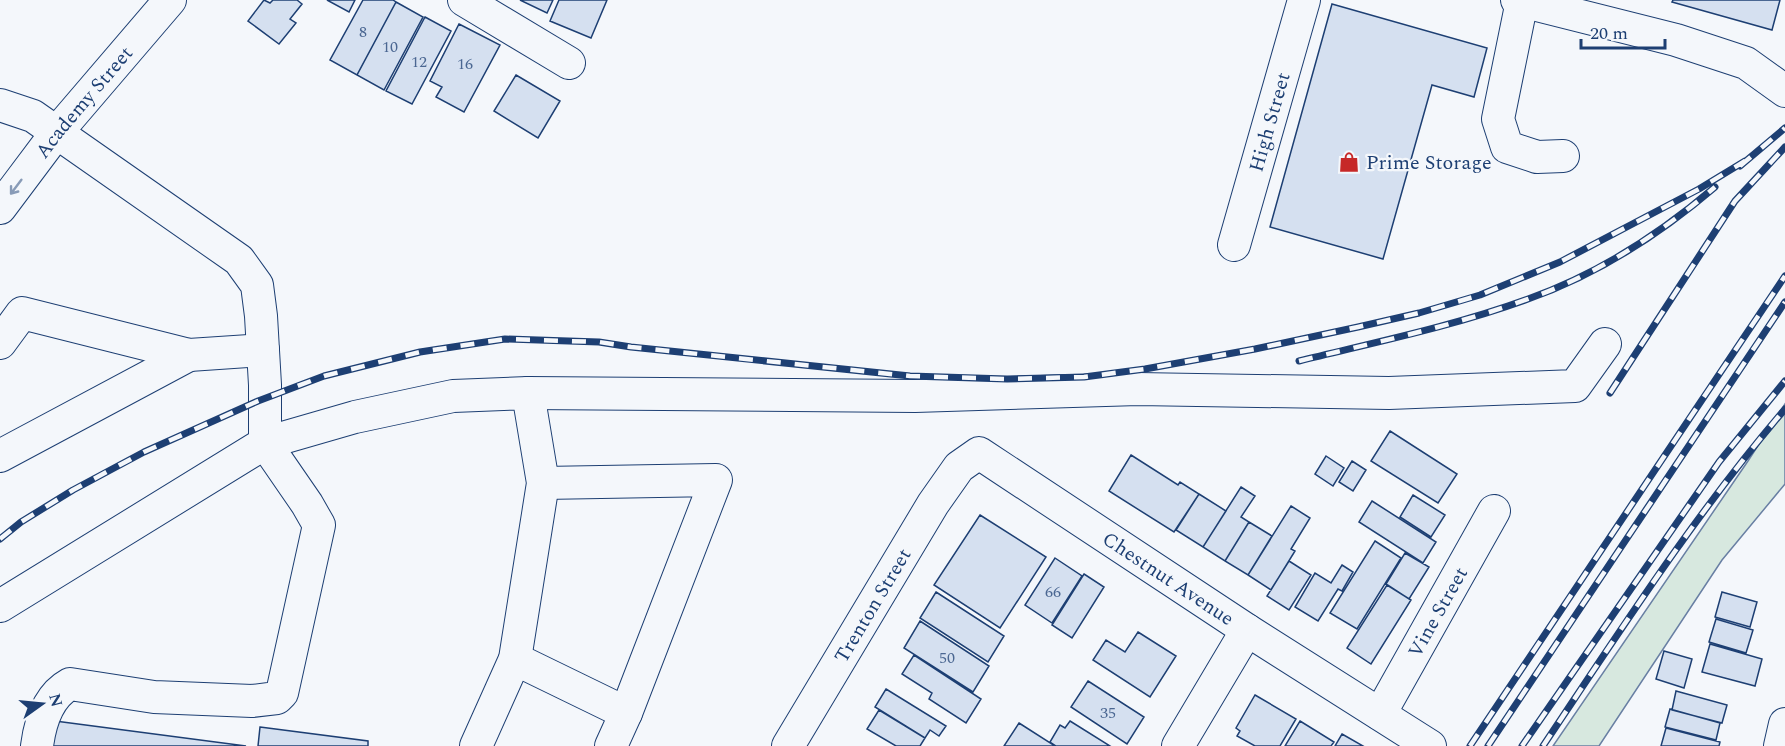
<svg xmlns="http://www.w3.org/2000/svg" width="1785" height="746" font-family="Spectral,serif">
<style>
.green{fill:#d7e8df;stroke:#687fa3;stroke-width:1.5}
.building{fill:#d5e0f0;stroke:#1d3f73;stroke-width:1.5}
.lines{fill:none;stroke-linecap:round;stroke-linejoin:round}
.minor-casing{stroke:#1d3f73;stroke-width:34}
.minor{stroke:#f4f7fb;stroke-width:32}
.rail-casing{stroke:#1d3f73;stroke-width:7}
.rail{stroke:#f4f7fb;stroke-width:4.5;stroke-dasharray:14;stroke-linecap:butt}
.oneway{stroke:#889bb7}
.labels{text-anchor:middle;stroke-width:4.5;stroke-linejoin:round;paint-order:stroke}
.number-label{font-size:16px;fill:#4b6792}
.street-label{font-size:20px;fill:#1d3f73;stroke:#f4f7fb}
.poi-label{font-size:20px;fill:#1d3f73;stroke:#f4f7fb;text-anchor:start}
</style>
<rect width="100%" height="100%" fill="#f4f7fb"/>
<path class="green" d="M 1785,404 L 1785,484 L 1722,560 L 1599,746 L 1553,746 L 1748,461 Z"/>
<path class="building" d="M 264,0 L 270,3 L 273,0 L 297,0 L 302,4 L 290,19 L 296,23 L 279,44 L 248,21 Z
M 327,0 L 355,0 L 349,12 Z
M 363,0 L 393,0 L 396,2 L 357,75 L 330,60 Z
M 520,0 L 553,0 L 547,13 Z
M 559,0 L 607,0 L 591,38 L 550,21 Z
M 1673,0 L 1780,0 L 1772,30 L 1672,2 Z
M 396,2 L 423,17 L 384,90 L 357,75 Z
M 1332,4 L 1487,48 L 1474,97 L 1432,85 L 1383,259 L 1270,227 Z
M 425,17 L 451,31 L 412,104 L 386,91 Z
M 459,24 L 500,45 L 464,112 L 436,97 L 442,87 L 430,81 Z
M 516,75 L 560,101 L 538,138 L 494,111 Z
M 1390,431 L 1457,474 L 1438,503 L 1371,461 Z
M 1131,455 L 1178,485 L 1180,482 L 1199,494 L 1174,532 L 1109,491 Z
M 1326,456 L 1344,468 L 1333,486 L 1315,474 Z
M 1352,461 L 1366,470 L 1353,491 L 1339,482 Z
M 1241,487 L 1255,496 L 1241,517 L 1249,522 L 1225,561 L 1203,547 Z
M 1199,494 L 1226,511 L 1203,547 L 1176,530 Z
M 1413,495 L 1445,515 L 1431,537 L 1400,517 Z
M 1372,501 L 1436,542 L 1423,563 L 1359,522 Z
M 1291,506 L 1310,518 L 1291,549 L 1295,551 L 1271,590 L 1248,575 Z
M 980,515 L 1046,557 L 1000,628 L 934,585 Z
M 1249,522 L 1272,536 L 1248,575 L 1225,561 Z
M 1375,541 L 1401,558 L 1357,629 L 1330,613 Z
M 1405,553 L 1429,567 L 1409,599 L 1386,584 Z
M 1055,558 L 1082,576 L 1052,623 L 1025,605 Z
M 1289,561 L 1311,575 L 1289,610 L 1267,596 Z
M 1342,565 L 1353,572 L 1342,591 L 1338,589 L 1318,621 L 1295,607 L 1315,573 L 1331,583 Z
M 1084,574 L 1104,587 L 1072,638 L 1052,625 Z
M 1387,585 L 1411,600 L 1371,664 L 1347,648 Z
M 936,592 L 1004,636 L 988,662 L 920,618 Z
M 1722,592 L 1757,602 L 1750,627 L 1715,617 Z
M 1716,619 L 1753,630 L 1746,653 L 1709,642 Z
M 920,621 L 989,666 L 973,692 L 904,648 Z
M 1138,632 L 1176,656 L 1150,697 L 1093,660 L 1106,640 L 1125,652 Z
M 1710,644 L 1762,659 L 1755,686 L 1702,672 Z
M 1664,651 L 1692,659 L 1684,688 L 1656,679 Z
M 914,655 L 981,699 L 966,723 L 929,699 L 932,693 L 902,674 Z
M 1088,681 L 1144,717 L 1127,744 L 1071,707 Z
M 886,689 L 946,726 L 939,736 L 930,730 L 925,738 L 875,707 Z
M 1676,691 L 1727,705 L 1722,723 L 1672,710 Z
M 1255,695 L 1296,719 L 1280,746 L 1255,746 L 1237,736 L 1240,731 L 1236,728 Z
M 1670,709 L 1720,723 L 1716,740 L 1665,727 Z
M 879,710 L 925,738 L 920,746 L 896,746 L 867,729 Z
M 55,721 L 246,746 L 52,746 Z
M 1070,721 L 1110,746 L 1056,746 L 1050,742 L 1060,725 L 1065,728 Z
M 1300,721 L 1334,742 L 1331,746 L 1285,746 Z
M 1019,723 L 1055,746 L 1004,746 Z
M 260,727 L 368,741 L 368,746 L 258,746 Z
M 1666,728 L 1720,742 L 1719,746 L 1661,746 Z
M 1342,734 L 1363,746 L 1335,746 Z"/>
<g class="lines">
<g class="minor-casing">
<g id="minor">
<path d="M 464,0 L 569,63"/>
<path d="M 1517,0 L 1676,40 L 1746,63 L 1785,91"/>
<path d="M 1522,1 L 1498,119 L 1507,147 L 1537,157 L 1563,156"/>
<path d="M 0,105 L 33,116 L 239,260 L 257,285 L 261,316 L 265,385 L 265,443 L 0,606"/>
<path id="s1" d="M 0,208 L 57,132 L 170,0"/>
<path id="s2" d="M 1234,245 L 1304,0"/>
<path d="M 0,343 L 22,313 L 189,355 L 263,350"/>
<path d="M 528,393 L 915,396 L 1138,389 L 1389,393 L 1575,386 L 1605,344"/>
<path d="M 0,456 L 189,355"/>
<path d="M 543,483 L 716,480 L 626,713 L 611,746"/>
<path d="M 515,659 L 626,713"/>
<path id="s3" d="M 1380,714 L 1494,511"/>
<path d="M 37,746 C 40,723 48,696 70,684 L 154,697 L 252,701 L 277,698 L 282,693 L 319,525 L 307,504 L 265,443 L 355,417 L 453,396 L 528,393 L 543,483 L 515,659 L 476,746"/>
<path id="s4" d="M 788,746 L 933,504 L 959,467 L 979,453 L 1247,630 L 1430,746"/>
<path d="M 1178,746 L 1247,630"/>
<path d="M 1780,746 L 1785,724"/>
</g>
</g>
<use href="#minor" class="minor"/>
<g class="rail-casing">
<path id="rail" d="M 1740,166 L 1785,128
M 1299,361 C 1376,342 1454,326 1528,299 C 1596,275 1660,234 1715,187
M 1610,393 L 1735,201 L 1785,147
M 0,539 L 21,522 L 73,490 L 144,452 L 258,401 L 324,376 L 420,352 L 505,339 L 599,342 L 631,347 L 910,376 L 1007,379 L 1084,377 L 1145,369 L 1255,349 L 1358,327 L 1419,313 L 1480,295 L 1560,262 L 1699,189 L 1745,161
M 1470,746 L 1785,276
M 1488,746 L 1785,302
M 1522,746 L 1719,462 L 1785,381
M 1543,746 C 1620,631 1695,514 1785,409"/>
</g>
<use href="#rail" class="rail"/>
</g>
<defs><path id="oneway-shaft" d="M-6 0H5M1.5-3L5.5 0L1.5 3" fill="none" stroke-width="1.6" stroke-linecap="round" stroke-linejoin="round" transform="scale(1.5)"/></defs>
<use class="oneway" href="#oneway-shaft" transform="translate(16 187) rotate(127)"/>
<defs>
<g id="shop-bare" transform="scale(1.62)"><path d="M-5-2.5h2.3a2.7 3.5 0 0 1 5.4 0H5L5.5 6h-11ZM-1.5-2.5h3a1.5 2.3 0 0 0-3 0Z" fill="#c62828" stroke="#f4f7fb" stroke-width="2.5" paint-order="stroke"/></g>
</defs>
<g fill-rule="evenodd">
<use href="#shop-bare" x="1349" y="162"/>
</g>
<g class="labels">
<g class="number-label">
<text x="363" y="37">8</text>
<text x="390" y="52">10</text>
<text x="419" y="67">12</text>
<text x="465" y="69">16</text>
<text x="1053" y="597">66</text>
<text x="947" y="663">50</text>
<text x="1108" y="718">35</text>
</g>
<g class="street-label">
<text dy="7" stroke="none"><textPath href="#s1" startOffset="135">Academy Street</textPath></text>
<text dy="7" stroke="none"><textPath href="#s2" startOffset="128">High Street</textPath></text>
<text dy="7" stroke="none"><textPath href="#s4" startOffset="579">Chestnut Avenue</textPath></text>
<text dy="7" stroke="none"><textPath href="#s4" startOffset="164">Trenton Street</textPath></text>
<text dy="7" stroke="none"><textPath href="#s3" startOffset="117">Vine Street</textPath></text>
</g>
<g class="poi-label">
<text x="1366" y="169">Prime Storage</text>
</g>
</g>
<g transform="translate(42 704) rotate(75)" stroke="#f4f7fb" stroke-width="4.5" paint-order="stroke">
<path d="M0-4.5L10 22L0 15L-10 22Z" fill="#1d3f73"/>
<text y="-9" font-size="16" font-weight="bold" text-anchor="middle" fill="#1d3f73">N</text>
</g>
<path d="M1581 39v9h84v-9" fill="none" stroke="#1d3f73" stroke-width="3"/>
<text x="1590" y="39" font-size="18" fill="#1d3f73" stroke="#f4f7fb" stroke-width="4.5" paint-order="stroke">20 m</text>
</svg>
